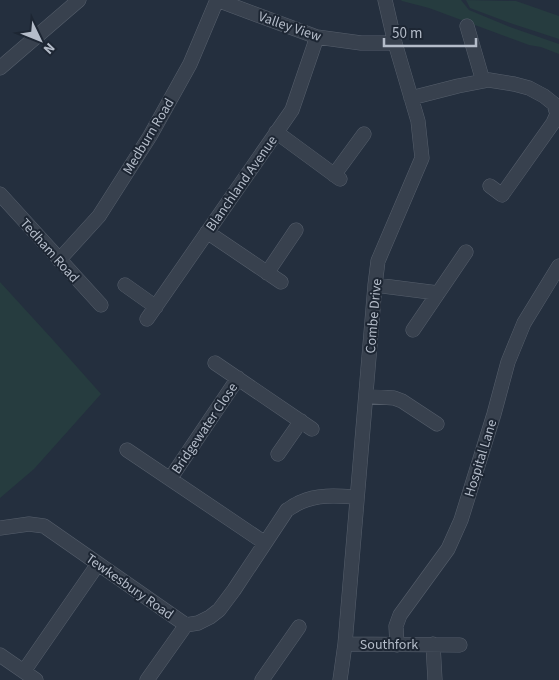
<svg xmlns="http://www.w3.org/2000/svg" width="559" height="680" font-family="'Source Sans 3',sans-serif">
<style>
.green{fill:#263c3f}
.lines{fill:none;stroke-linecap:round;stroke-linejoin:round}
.minor-casing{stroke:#565f6c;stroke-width:15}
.minor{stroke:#38414e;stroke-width:14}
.labels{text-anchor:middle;stroke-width:4;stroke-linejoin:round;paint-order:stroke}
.street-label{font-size:14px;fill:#b4bcc9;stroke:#1d2633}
</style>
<rect width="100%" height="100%" fill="#242f3e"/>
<path class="green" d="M 401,0 L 461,0 L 469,10 L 510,27 L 559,44 L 559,54 L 541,47 L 529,45 L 429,8 L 402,1 Z
M 466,0 L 516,1 L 559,16 L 559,39 L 513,24 L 470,8 Z
M 0,282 L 53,340 L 101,394 L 34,469 L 0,498 Z"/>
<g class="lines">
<g class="minor-casing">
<path id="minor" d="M 217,0 L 317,37 L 361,43 L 395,43
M 467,26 L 483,81
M 0,68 L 79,0
M 411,98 L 458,86 L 489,80 L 514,84 L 529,88 L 544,96 L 554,104 L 557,114 L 553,123 L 502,195 L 490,186
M 276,132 L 340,179
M 334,175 L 364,134
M 0,194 L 101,305
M 207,232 L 281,282
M 59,260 L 99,216 L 150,136 L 190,64 L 217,0
M 267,273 L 296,230
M 125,285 L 156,307
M 375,285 L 438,293
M 147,319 L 292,110 L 317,37
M 413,330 L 466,252
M 215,363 L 312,429
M 366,396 L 394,398 L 402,401 L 437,424
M 127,450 L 265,543
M 278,454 L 301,421
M 170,479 L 238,378
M 0,528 L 29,524 L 44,526 L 186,625 L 198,623 L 210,617 L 219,610 L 234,590 L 287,510 C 292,507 296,504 301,502 C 318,494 339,496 357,497
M 345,644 L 460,645
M 433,644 L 435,680
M 397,645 L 396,626 L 400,615 L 448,549 L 461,520 L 494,414 L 508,362 L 524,323 L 559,266
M 0,655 L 36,680
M 24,671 L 98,564
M 147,680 L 186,625
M 262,680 L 299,627
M 340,680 L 345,644 L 375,285 L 378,261 L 422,158 L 418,121 L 395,43 L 385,0"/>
</g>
<use href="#minor" class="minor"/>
</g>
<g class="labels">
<g class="street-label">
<text transform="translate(290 26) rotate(19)" y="5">Valley View</text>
<text transform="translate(148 136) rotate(-59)" y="5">Medburn Road</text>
<text transform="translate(241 183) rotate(-55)" y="5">Blanchland Avenue</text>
<text transform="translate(50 250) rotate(48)" y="5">Tedham Road</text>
<text transform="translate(373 316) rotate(-85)" y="5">Combe Drive</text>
<text transform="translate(204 428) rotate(-56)" y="5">Bridgewater Close</text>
<text transform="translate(480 458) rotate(-73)" y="5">Hospital Lane</text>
<text transform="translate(130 586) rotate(35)" y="5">Tewkesbury Road</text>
<text x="389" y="649">Southfork</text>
</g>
</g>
<g transform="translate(40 40) rotate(133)" stroke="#1d2633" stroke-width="4" paint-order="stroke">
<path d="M0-4L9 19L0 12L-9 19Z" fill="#b4bcc9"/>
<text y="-8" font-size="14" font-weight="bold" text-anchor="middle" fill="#b4bcc9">N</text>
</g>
<path d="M384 38v8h92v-8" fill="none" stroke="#b4bcc9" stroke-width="2.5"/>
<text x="392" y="38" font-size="15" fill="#b4bcc9" stroke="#1d2633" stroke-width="4" paint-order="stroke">50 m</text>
</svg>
